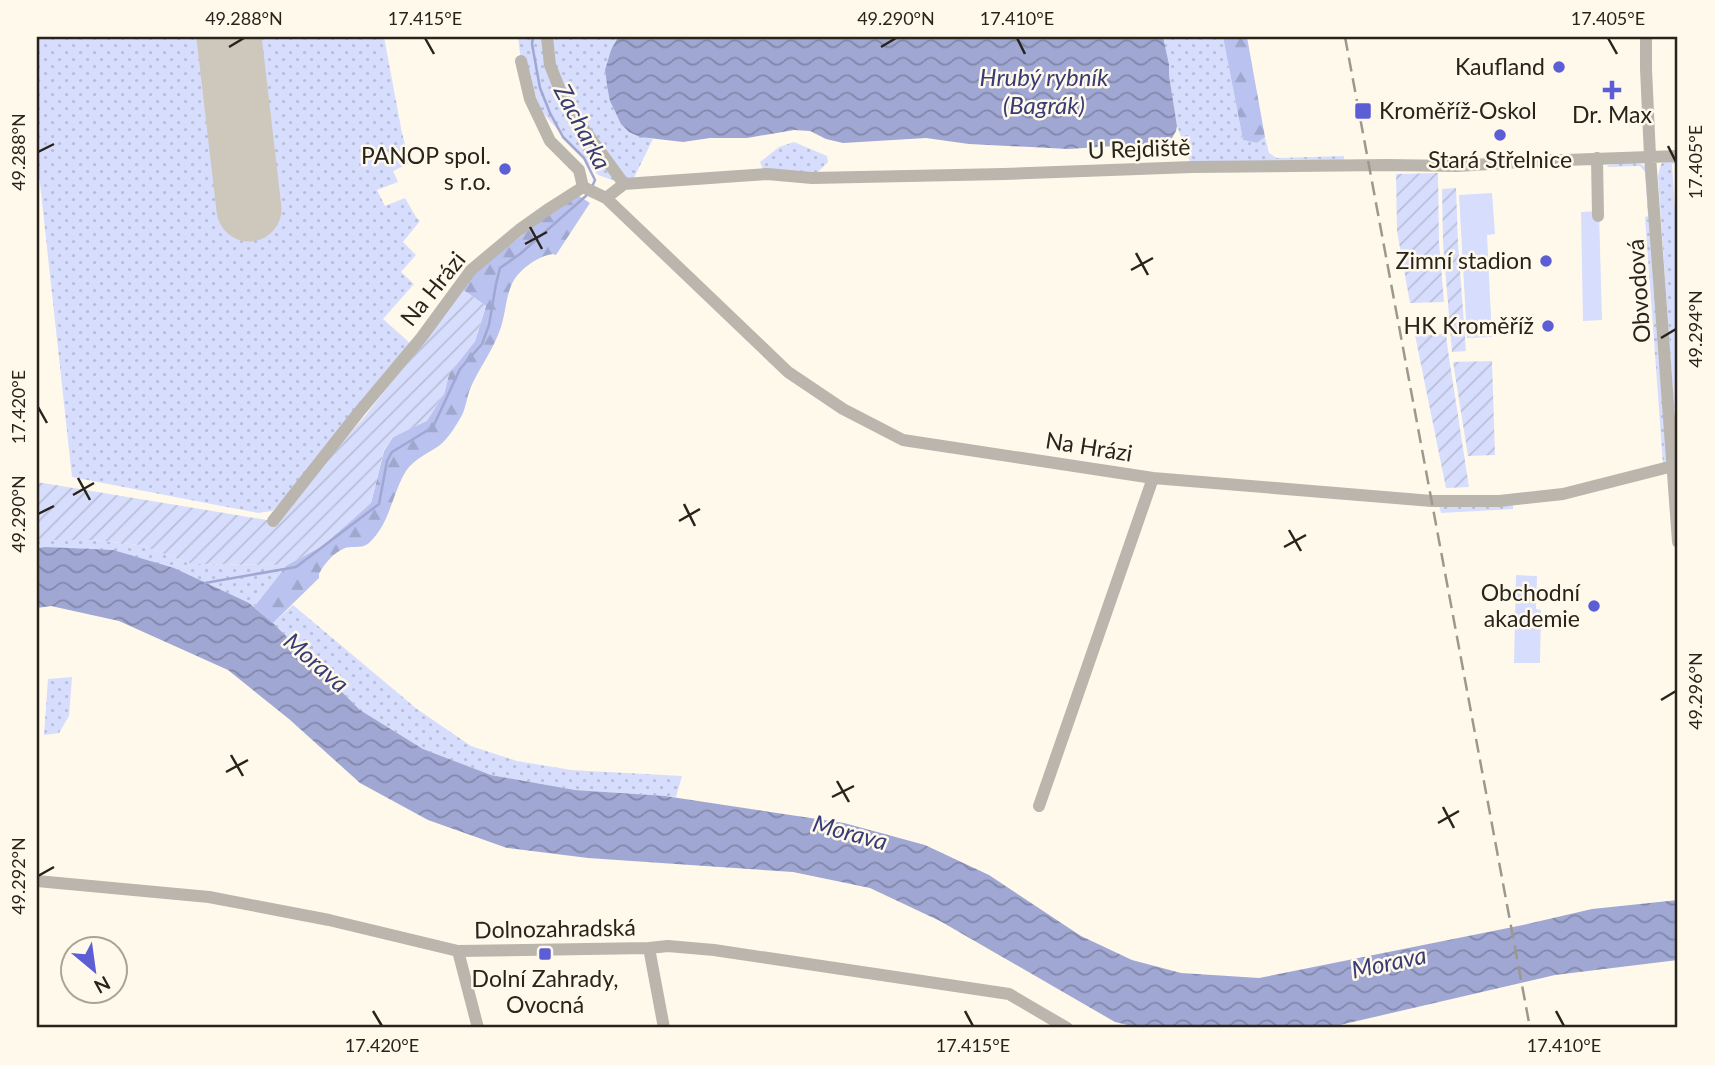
<svg xmlns="http://www.w3.org/2000/svg" width="1715" height="1065" font-family="Lato,sans-serif">
<style>
.grass{fill:url(#grass-dots)}
.forest{fill:url(#forest-firs)}
.park{fill:#d7ddfd}
.garden{fill:url(#garden-furrows)}
.water{fill:url(#water-waves)}
.lines{fill:none;stroke-linecap:round;stroke-linejoin:round}
.stream{stroke:#a0a7d3;stroke-width:2.5}
.runway{stroke:#cec8bc;stroke-width:65}
.street{stroke:#bab6ad;stroke-width:12}
.rail{stroke:#9d988d;stroke-width:2.5;stroke-dasharray:14 7;stroke-linecap:butt}
.ticks{fill:none;stroke:#28241c;stroke-width:2.5}
.poi-dot{fill:#5b5ed5;stroke:#fff9ec;stroke-width:2.5}
.labels{text-anchor:middle;stroke-width:5;stroke-linejoin:round;paint-order:stroke}
.poi-label{font-size:23px;fill:#28241c;stroke:#fff9ec;text-anchor:end}
.street-label{font-size:23px;fill:#28241c;stroke:#fff9ec}
.water-label{font-size:24px;font-style:italic;fill:#383c74;stroke:#fff9ec}
.neatline{fill:none;stroke:#28241c;stroke-width:2.5}
.ticks-label{font-size:18px;text-anchor:middle;fill:#28241c}
</style>
<defs>
<pattern id="grass-dots" width="8" height="8" patternUnits="userSpaceOnUse" patternTransform="scale(1.75)"><rect width="8" height="8" fill="#d7ddfd"/><path d="M2 2h.1M6 6h.1" fill="none" stroke="#b9bed8" stroke-width="1.8" stroke-linecap="round"/></pattern>
<pattern id="forest-firs" width="22" height="20" patternUnits="userSpaceOnUse" patternTransform="scale(1.75)"><rect width="22" height="20" fill="#bac2ef"/><path d="M5 1l3.5 6h-7zM16 11l3.5 6h-7z" fill="#a0a7cc"/></pattern>
<pattern id="garden-furrows" width="10" height="10" patternUnits="userSpaceOnUse" patternTransform="scale(1.75)"><rect width="10" height="10" fill="#d7ddfd"/><path d="M-1 1l2-2M0 10L10 0M9 11l2-2" fill="none" stroke="#b9bed8"/></pattern>
<pattern id="water-waves" width="16" height="10" patternUnits="userSpaceOnUse" patternTransform="scale(1.75)"><rect width="16" height="10" fill="#a0a7d3"/><path d="M0 5q4-4 8 0t8 0" fill="none" stroke="#8288aa"/></pattern>
</defs>
<rect width="100%" height="100%" fill="#fff9ec"/>
<path class="grass" d="M 37,37 L 205,37 L 226,215 L 270,209 L 250,37 L 384,37 L 402,133 L 410,163 L 393,171 L 398,182 L 377,190 L 385,206 L 405,198 L 416,217 L 420,221 L 403,242 L 416,255 L 401,272 L 414,284 L 383,319 L 410,343 L 280,503 L 272,511 L 258,513 L 72,477 L 37,156 Z
M 518,37 L 618,37 C 613,47 608,57 606,68 C 605,75 606,83 608,90 C 614,117 624,135 653,139 L 631,184 L 624,184 L 598,175 L 542,112 L 521,61 Z
M 1163,37 L 1223,37 L 1243,140 L 1257,143 L 1265,137 L 1269,153 L 1277,158 L 1344,156 L 1344,159 L 1330,166 L 1192,167 L 1177,126 L 1169,75 L 1169,64 Z
M 794,142 L 827,156 L 828,162 L 812,178 L 763,170 L 760,162 L 779,147 Z
M 1664,162 L 1678,162 L 1678,164 L 1672,164 L 1678,253 L 1678,408 L 1674,408 L 1658,176 L 1661,164 Z
M 1633,163 L 1641,164 L 1647,168 L 1667,460 L 1663,464 L 1645,217 L 1648,216 L 1645,172 L 1640,166 L 1607,167 L 1609,165 Z
M 1439,505 L 1513,505 L 1513,509 L 1441,513 Z
M 37,540 L 92,540 L 140,545 L 192,564 L 287,565 L 254,607 L 249,603 L 45,547 L 37,548 Z
M 293,605 L 417,709 L 471,746 L 517,761 L 571,770 L 682,776 L 676,797 L 575,790 L 491,775 L 423,749 L 360,710 L 273,623 Z
M 72,677 L 69,716 L 59,733 L 44,735 L 48,679 Z"/>
<path class="forest" d="M 1223,37 L 1247,37 L 1265,137 L 1257,143 L 1243,140 Z
M 579,196 L 590,203 L 556,255 L 553,254 C 538,256 522,268 514,280 C 506,293 506,312 501,327 C 494,349 479,368 470,389 C 467,397 466,407 462,415 C 457,424 448,439 440,445 C 429,453 414,459 406,471 C 392,494 390,523 370,542 C 362,550 354,545 345,548 C 333,553 324,564 319,574 L 319,578 L 273,623 L 254,607 L 287,565 L 322,546 L 371,503 L 384,451 L 393,437 L 427,420 L 444,394 L 449,374 L 475,341 L 486,306 L 463,290 L 477,271 L 543,219 Z"/>
<path class="park" d="M 1492,193 L 1495,234 L 1487,235 L 1492,337 L 1467,338 L 1459,195 Z
M 1599,211 L 1602,320 L 1583,321 L 1581,212 Z
M 1516,575 L 1537,576 L 1536,609 L 1541,610 L 1540,663 L 1514,663 Z"/>
<path class="garden" d="M 1438,173 L 1439,243 L 1444,302 L 1410,303 L 1397,231 L 1396,174 Z
M 1456,188 L 1458,243 L 1466,351 L 1452,352 L 1443,243 L 1442,189 Z
M 463,290 L 486,306 L 475,341 L 449,374 L 444,394 L 427,421 L 393,437 L 384,450 L 371,503 L 322,546 L 287,565 L 192,564 L 140,545 L 92,540 L 37,540 L 37,482 L 273,521 L 365,416 Z
M 1446,334 L 1448,351 L 1469,487 L 1446,488 L 1415,335 Z
M 1492,361 L 1495,455 L 1468,456 L 1453,362 Z"/>
<path class="water" d="M 618,37 L 1163,37 L 1169,64 L 1169,75 L 1177,126 L 1176,131 L 1172,138 L 1161,143 L 1068,149 L 969,144 L 926,138 L 843,143 L 826,139 L 810,131 L 794,130 L 747,138 L 710,138 L 683,142 L 640,137 L 629,132 L 621,124 L 610,101 L 607,86 L 605,70 L 611,50 Z
M 45,547 L 113,550 L 174,568 L 249,603 L 273,623 L 360,710 L 423,749 L 491,775 L 575,790 L 665,796 L 844,823 L 925,845 L 989,875 L 1081,936 L 1132,960 L 1181,973 L 1259,978 L 1523,925 L 1592,909 L 1678,900 L 1678,960 L 1555,975 L 1327,1028 L 1140,1028 L 1115,1022 L 940,921 L 870,888 L 793,872 L 588,858 L 507,848 L 428,820 L 360,783 L 289,719 L 228,670 L 119,621 L 51,606 L 37,608 L 37,548 Z"/>
<g class="lines">
<path class="stream" d="M 533,37 L 532,44 L 540,88 L 550,113 L 563,137 L 584,158 L 595,180 L 592,187
M 205,583 L 296,567 L 379,504 L 387,461 L 392,452 L 433,427 L 460,369 L 482,344 L 489,325 L 496,284 L 500,268 L 520,254 L 587,195"/>
<path class="runway" d="M 229,37 L 249,209"/>
<path class="street" d="M 547,37 L 550,65 L 562,95 L 578,121 L 624,184
M 1646,37 L 1646,69 L 1650,156 L 1678,542
M 521,61 L 530,99 L 550,141 L 579,170 L 583,187
M 1597,158 L 1598,216
M 583,187 L 606,198 L 788,372 L 843,409 L 903,440 L 1153,478 L 1432,501 L 1499,501 L 1563,494 L 1673,466
M 606,198 L 624,184 L 767,174 L 812,178 L 1004,174 L 1192,167 L 1387,165 L 1457,166 L 1537,161 L 1678,156
M 273,521 L 359,412 L 421,338 L 471,270 L 519,230 L 550,208 L 583,187
M 1039,806 L 1153,478
M 37,881 L 209,897 L 329,920 L 458,951 L 649,948 L 668,946 L 714,950 L 1009,994 L 1067,1028
M 649,948 L 664,1028
M 458,951 L 478,1028"/>
<path class="rail" d="M 1345,37 L 1530,1028"/>
</g>
<path class="ticks" d="M 425,38 L 434,54M 1017,38 L 1025,54M 1608,38 L 1617,54M 229,47 L 244,38M 881,47 L 896,38M 1668,146 L 1676,162M 38,152 L 54,144M 530,227 L 542,249M 525,244 L 547,232M 1136,253 L 1148,275M 1131,270 L 1153,258M 1661,338 L 1676,329M 38,407 L 47,423M 78,478 L 90,500M 73,495 L 94,483M 684,504 L 695,526M 38,514 L 54,506M 679,521 L 700,509M 1289,530 L 1301,551M 1284,547 L 1306,535M 1661,700 L 1676,691M 231,755 L 243,776M 226,772 L 248,760M 837,781 L 849,802M 832,797 L 854,786M 1443,807 L 1454,828M 1438,823 L 1459,811M 38,876 L 54,867M 373,1011 L 382,1026M 965,1011 L 973,1026M 1556,1011 L 1564,1026"/>
<g class="poi-dot">
<circle cx="1559" cy="67" r="7"/>
<path d="M1608.5 79.5h7v7h7v7h-7v7h-7v-7h-7v-7h7z"/>
<rect x="1354" y="102" width="18" height="18" rx="3.5"/>
<circle cx="1500" cy="135" r="7"/>
<circle cx="505" cy="169" r="7"/>
<circle cx="1546" cy="261" r="7"/>
<circle cx="1548" cy="326" r="7"/>
<circle cx="1594" cy="606" r="7"/>
<rect x="538" y="947" width="14" height="14" rx="3.5"/>
</g>
<g class="labels">
<g class="poi-label">
<text x="1545" y="75">Kaufland</text>
<text x="1379" y="119" text-anchor="start">Kroměříž-Oskol</text>
<text x="1612" y="123" text-anchor="middle">Dr. Max</text>
<text x="491" y="164">PANOP spol.<tspan x="491" dy="26">s r.o.</tspan></text>
<text x="1500" y="168" text-anchor="middle">Stará Střelnice</text>
<text x="1532" y="269">Zimní stadion</text>
<text x="1534" y="334">HK Kroměříž</text>
<text x="1580" y="601">Obchodní<tspan x="1580" dy="26">akademie</tspan></text>
<text x="545" y="987" text-anchor="middle">Dolní Zahrady,<tspan x="545" dy="26">Ovocná</tspan></text>
</g>
<g class="street-label">
<text transform="translate(1139 149) rotate(-2)" y="8">U Rejdiště</text>
<text transform="translate(433 289) rotate(-51)" y="8">Na Hrázi</text>
<text transform="translate(1639 291) rotate(-94)" y="8">Obvodová</text>
<text transform="translate(1089 447) rotate(9)" y="8">Na Hrázi</text>
<text transform="translate(555 929) rotate(-1)" y="8">Dolnozahradská</text>
</g>
<g class="water-label">
<text x="1044" y="86">Hrubý rybník<tspan x="1044" dy="28">(Bagrák)</tspan></text>
<text transform="translate(582 127) rotate(62)" y="8">Zacharka</text>
<text transform="translate(316 663) rotate(41)" y="8">Morava</text>
<text transform="translate(850 833) rotate(15)" y="8">Morava</text>
<text transform="translate(1389 963) rotate(-12)" y="8">Morava</text>
</g>
</g>
<rect width="1715" height="1065" fill="none" stroke="#fff9ec" stroke-width="77"/>
<g transform="translate(94 970) rotate(151)"><circle r="33" fill="#fff9ec" stroke="#a9a499" stroke-width="2"/>
<path d="M0-5L12 26L0 18L-12 26Z" fill="#5b5ed5"/>
<text y="-10" font-size="19" font-weight="bold" text-anchor="middle" fill="#28241c">N</text>
</g>
<rect x="38" y="38" width="1638" height="988" class="neatline"/>
<g class="ticks-label">
<text x="244" y="25">49.288°N</text>
<text x="425" y="25">17.415°E</text>
<text x="896" y="25">49.290°N</text>
<text x="1017" y="25">17.410°E</text>
<text x="1608" y="25">17.405°E</text>
<text transform="translate(19 152) rotate(-90)" y="6">49.288°N</text>
<text transform="translate(1696 162) rotate(-90)" y="6">17.405°E</text>
<text transform="translate(1696 329) rotate(-90)" y="6">49.294°N</text>
<text transform="translate(19 407) rotate(-90)" y="6">17.420°E</text>
<text transform="translate(19 514) rotate(-90)" y="6">49.290°N</text>
<text transform="translate(1696 691) rotate(-90)" y="6">49.296°N</text>
<text transform="translate(19 876) rotate(-90)" y="6">49.292°N</text>
<text x="382" y="1052">17.420°E</text>
<text x="973" y="1052">17.415°E</text>
<text x="1564" y="1052">17.410°E</text>
</g>
</svg>
